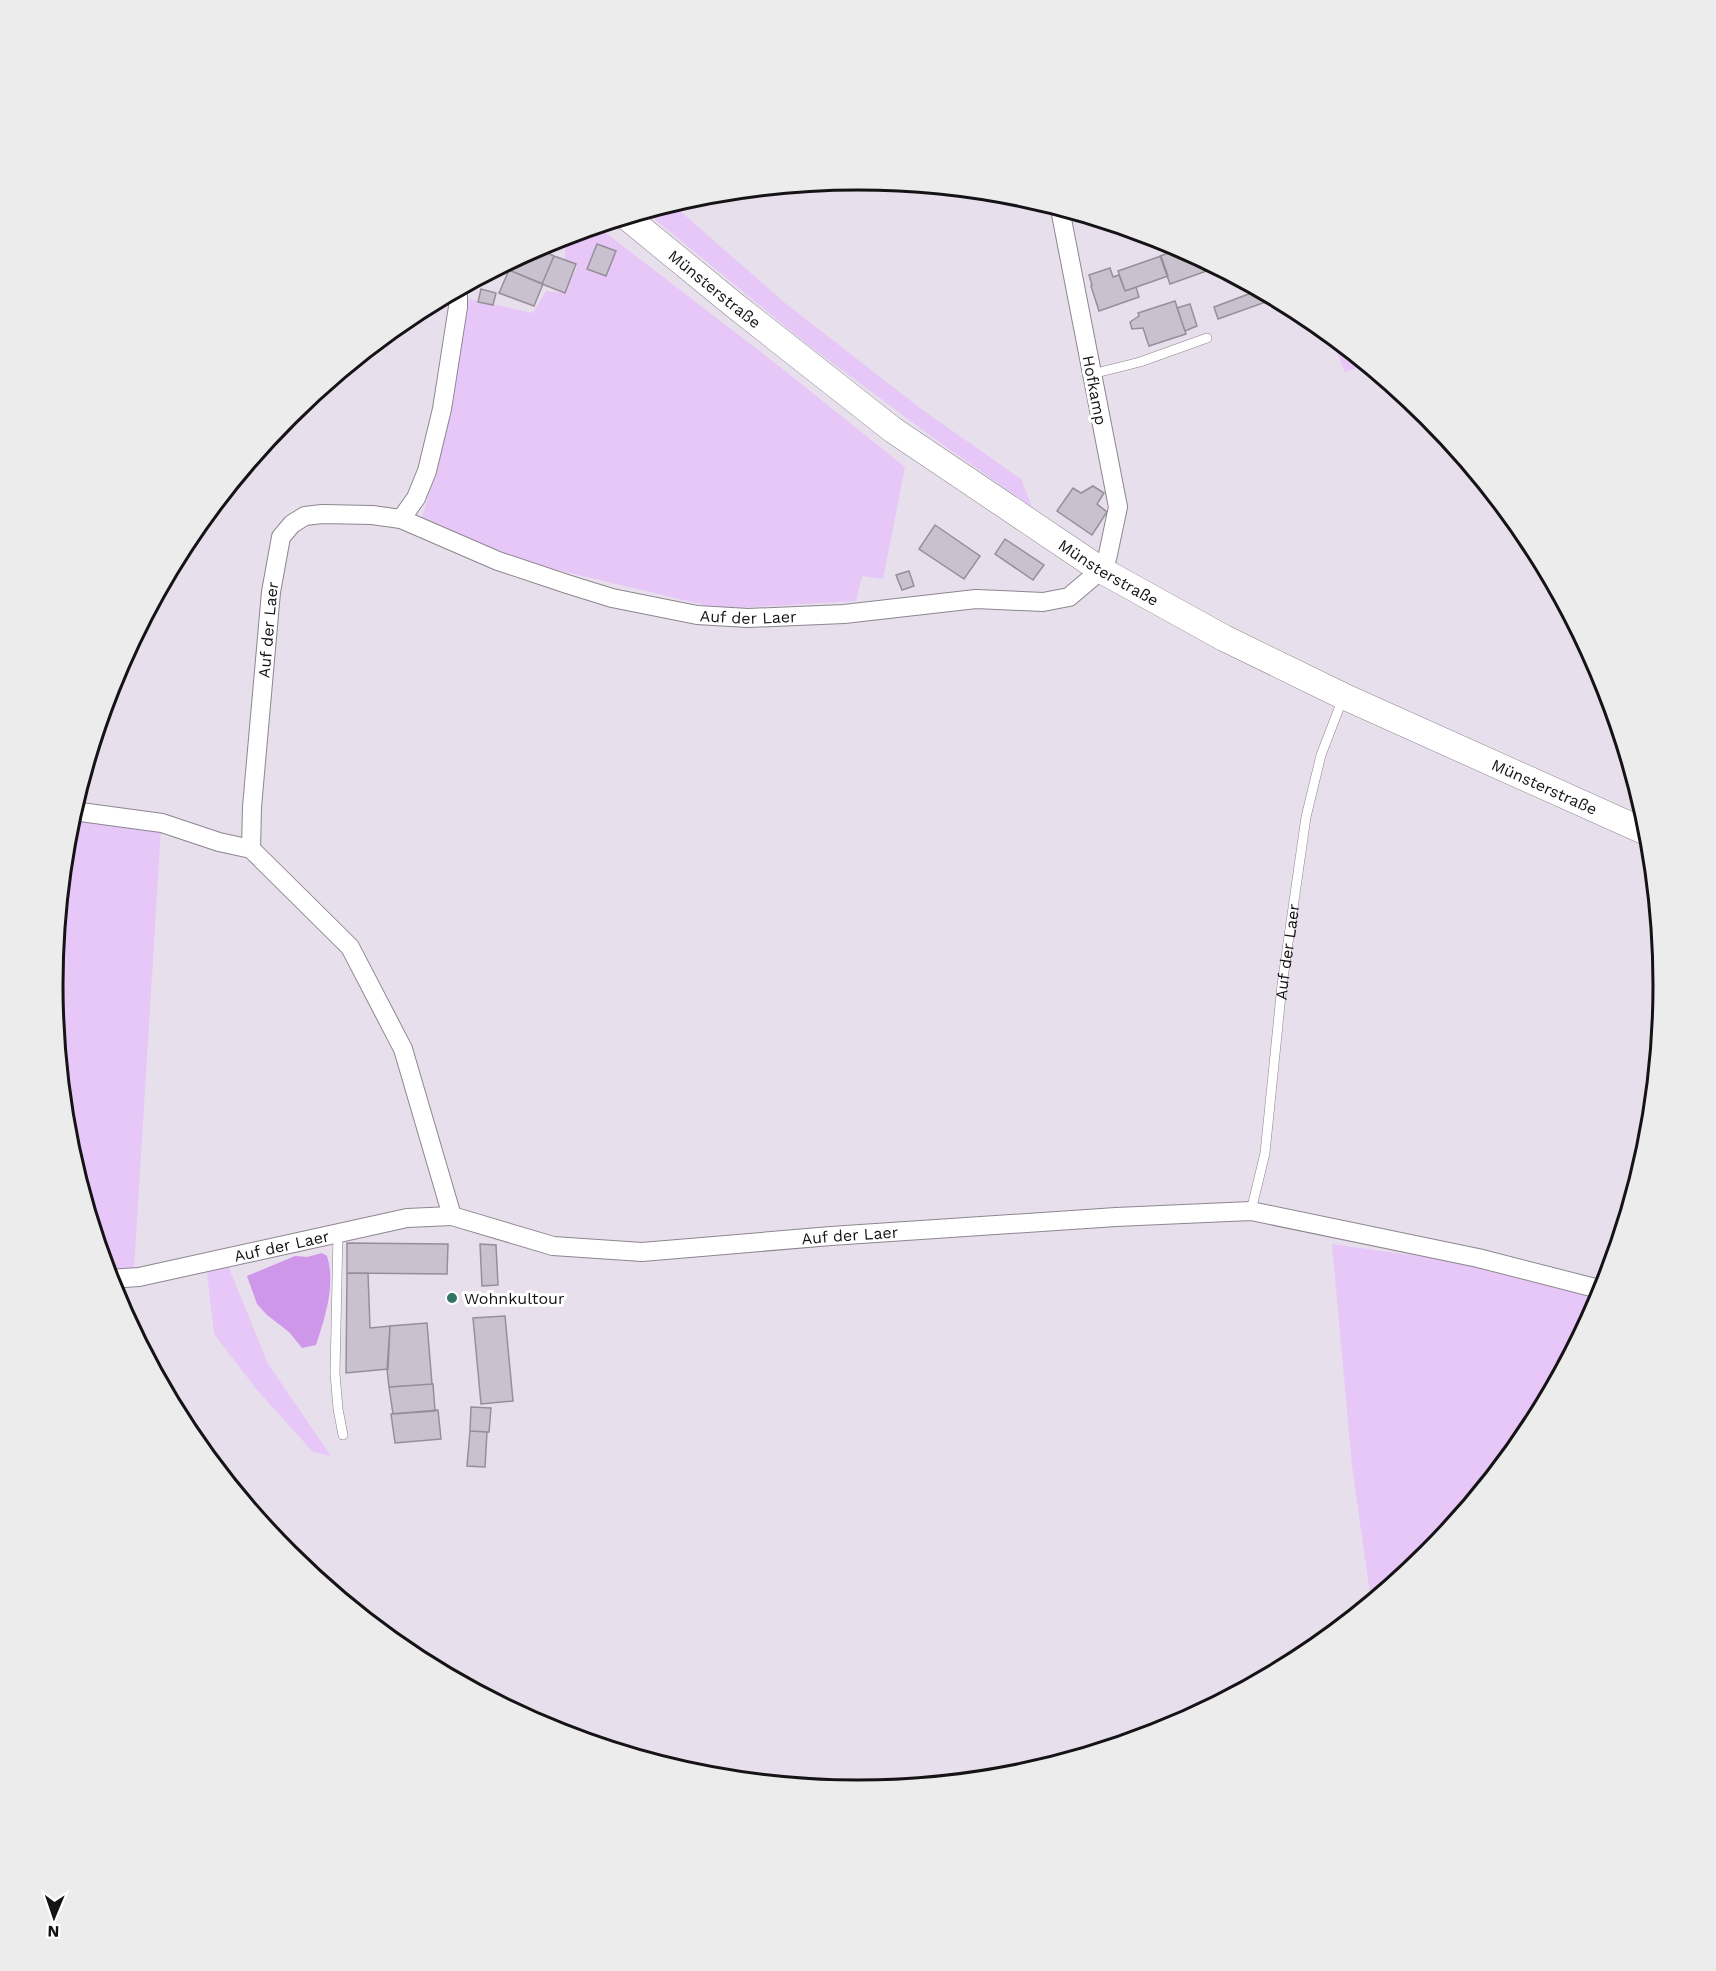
<svg xmlns="http://www.w3.org/2000/svg" width="1716" height="1971" font-family="'Work Sans',sans-serif">
<style>
.green{fill:#e7c7f7}
.water{fill:#cf97ea}
.building{fill:#c9c1cd;stroke:#968f99;stroke-width:1.5}
.lines{fill:none;stroke-linecap:round;stroke-linejoin:round}
.lane-casing{stroke:#8d8690;stroke-width:10}
.street-casing{stroke:#8d8690;stroke-width:20}
.secondary-casing{stroke:#8d8690;stroke-width:27}
.lane{stroke:#fff;stroke-width:9}
.street{stroke:#fff;stroke-width:18}
.secondary{stroke:#fff;stroke-width:26}
.poi-dot{fill:#317466;stroke:#fff;stroke-width:2}
.labels{text-anchor:middle;stroke-width:6;stroke-linejoin:round;paint-order:stroke}
.street-label{font-size:16px;fill:#161317;stroke:#fff}
.poi-label{font-size:16px;fill:#161317;stroke:#fff;text-anchor:start}
.rim{fill:none;stroke:#161317;stroke-width:3}
</style>
<rect width="100%" height="100%" fill="#e7dfeb"/>
<path class="green" d="M 672,204 L 785,303 L 920,408 L 1021,479 L 1032,507 L 939,442 L 807,344 L 646,212 Z
M 598,227 L 775,363 L 905,467 L 883,579 L 862,576 L 856,601 L 721,609 L 524,562 L 421,520 C 446,448 454,373 464,298 L 533,313 L 546,291 L 564,293 L 577,267 L 565,260 L 565,237 Z
M 1330,336 L 1366,365 L 1345,372 Z
M 71,818 L 161,829 L 134,1268 L 106,1269 L 68,1142 L 53,985 L 68,828 Z
M 1332,1244 L 1467,1263 L 1600,1298 L 1528,1433 L 1427,1555 L 1371,1601 L 1352,1466 Z
M 227,1263 L 268,1364 L 331,1456 L 313,1452 L 257,1390 L 214,1334 L 207,1273 Z"/>
<path class="water" d="M 322,1253 L 327,1256 C 336,1284 325,1318 316,1345 L 302,1348 L 289,1332 L 267,1315 L 257,1304 L 247,1276 L 295,1256 L 307,1257 Z"/>
<path class="building" d="M 597,244 L 616,251 L 606,276 L 587,269 Z
M 536,248 L 554,256 L 542,284 L 509,270 L 512,261 Z
M 1180,249 L 1210,265 L 1212,269 L 1170,284 L 1160,256 Z
M 554,256 L 576,264 L 565,293 L 542,284 Z
M 1161,256 L 1168,276 L 1125,291 L 1118,271 Z
M 1110,268 L 1113,277 L 1119,275 L 1125,291 L 1136,287 L 1139,297 L 1099,311 L 1091,286 L 1092,285 L 1089,275 Z
M 509,270 L 543,284 L 534,306 L 499,293 Z
M 1252,287 L 1274,299 L 1218,319 L 1214,307 L 1254,292 Z
M 481,289 L 496,293 L 493,305 L 478,302 Z
M 1175,301 L 1186,334 L 1149,346 L 1143,328 L 1132,329 L 1130,322 L 1139,316 L 1138,313 Z
M 1190,304 L 1197,326 L 1185,331 L 1177,308 Z
M 1093,486 L 1104,493 L 1097,504 L 1107,512 L 1092,535 L 1057,511 L 1073,488 L 1081,493 Z
M 935,525 L 980,556 L 964,579 L 919,549 Z
M 1005,539 L 1044,565 L 1033,580 L 995,554 Z
M 909,571 L 914,586 L 902,590 L 896,575 Z
M 347,1243 L 448,1244 L 447,1274 L 347,1273 Z
M 480,1244 L 496,1245 L 498,1285 L 482,1286 Z
M 347,1273 L 368,1273 L 370,1328 L 390,1326 L 388,1369 L 346,1373 Z
M 505,1316 L 513,1401 L 481,1404 L 473,1318 Z
M 427,1323 L 432,1384 L 389,1387 L 387,1369 L 390,1326 Z
M 433,1384 L 435,1411 L 393,1414 L 389,1387 Z
M 471,1407 L 491,1408 L 489,1432 L 470,1431 Z
M 438,1410 L 441,1439 L 395,1443 L 391,1414 Z
M 470,1431 L 487,1432 L 485,1467 L 467,1466 Z"/>
<g class="lines">
<g class="lane-casing">
<g id="lane">
<path d="M 1092,374 L 1140,362 L 1207,338"/>
<path id="s1" d="M 1251,1211 L 1265,1153 L 1282,985 L 1306,817 L 1321,755 L 1343,698"/>
<path d="M 338,1233 L 335,1373 L 338,1409 L 343,1435"/>
</g>
</g>
<g class="street-casing">
<g id="street">
<path d="M 401,519 L 416,498 L 427,471 L 442,409 L 458,307 L 458,290"/>
<path id="s2" d="M 73,811 L 162,823 L 219,842 L 251,849 L 350,947 L 403,1049 L 452,1216 L 553,1246 L 642,1252 L 831,1236 L 1116,1217 L 1251,1211 L 1478,1258 L 1603,1290"/>
<path id="s3" d="M 251,849 L 252,807 L 271,592 L 281,537 L 292,524 L 305,516 L 322,514 L 372,515 L 401,519 L 498,561 L 567,584 L 612,598 L 697,615 L 748,618 L 844,614 L 976,599 L 1043,602 L 1069,597 L 1101,570 L 1107,559 L 1118,507 L 1060,209"/>
<path id="s4" d="M 109,1279 L 139,1277 L 407,1218 L 452,1216"/>
</g>
</g>
<g class="secondary-casing">
<g id="secondary">
<path id="s5" d="M 628,218 L 733,304 L 893,430 L 1101,570 L 1224,638 L 1343,696 L 1648,833"/>
</g>
</g>
<use href="#lane" class="lane"/>
<use href="#street" class="street"/>
<use href="#secondary" class="secondary"/>
</g>
<circle class="poi-dot" cx="452" cy="1298" r="6"/>
<g class="labels">
<g class="street-label">
<text dy="6" stroke="none"><textPath href="#s5" startOffset="112">Münsterstraße</textPath></text>
<text transform="translate(1095 390) rotate(79)" y="6">Hofkamp</text>
<text dy="6" stroke="none"><textPath href="#s5" startOffset="598">Münsterstraße</textPath></text>
<text dy="6" stroke="none"><textPath href="#s3" startOffset="806">Auf der Laer</textPath></text>
<text dy="6" stroke="none"><textPath href="#s3" startOffset="220">Auf der Laer</textPath></text>
<text dy="6" stroke="none"><textPath href="#s5" startOffset="1084">Münsterstraße</textPath></text>
<text dy="6" stroke="none"><textPath href="#s1" startOffset="262">Auf der Laer</textPath></text>
<text dy="6" stroke="none"><textPath href="#s2" startOffset="1014">Auf der Laer</textPath></text>
<text dy="6" stroke="none"><textPath href="#s4" startOffset="176">Auf der Laer</textPath></text>
</g>
<g class="poi-label">
<text x="464" y="1304">Wohnkultour</text>
</g>
</g>
<path d="M0 0H1716V1971H0ZM63 985a795 795 0 1 1 1590 0a795 795 0 1 1-1590 0Z" fill="#ececec" fill-rule="evenodd"/>
<path class="rim" d="M63 985a795 795 0 1 1 1590 0a795 795 0 1 1-1590 0Z"/>
<g transform="translate(54 1917) rotate(182)" stroke="#ffffff" stroke-width="4.5" paint-order="stroke">
<path d="M0-4.5L10 22L0 15L-10 22Z" fill="#161317"/>
<text y="-9" font-size="16" font-weight="bold" text-anchor="middle" fill="#161317">N</text>
</g>
</svg>
